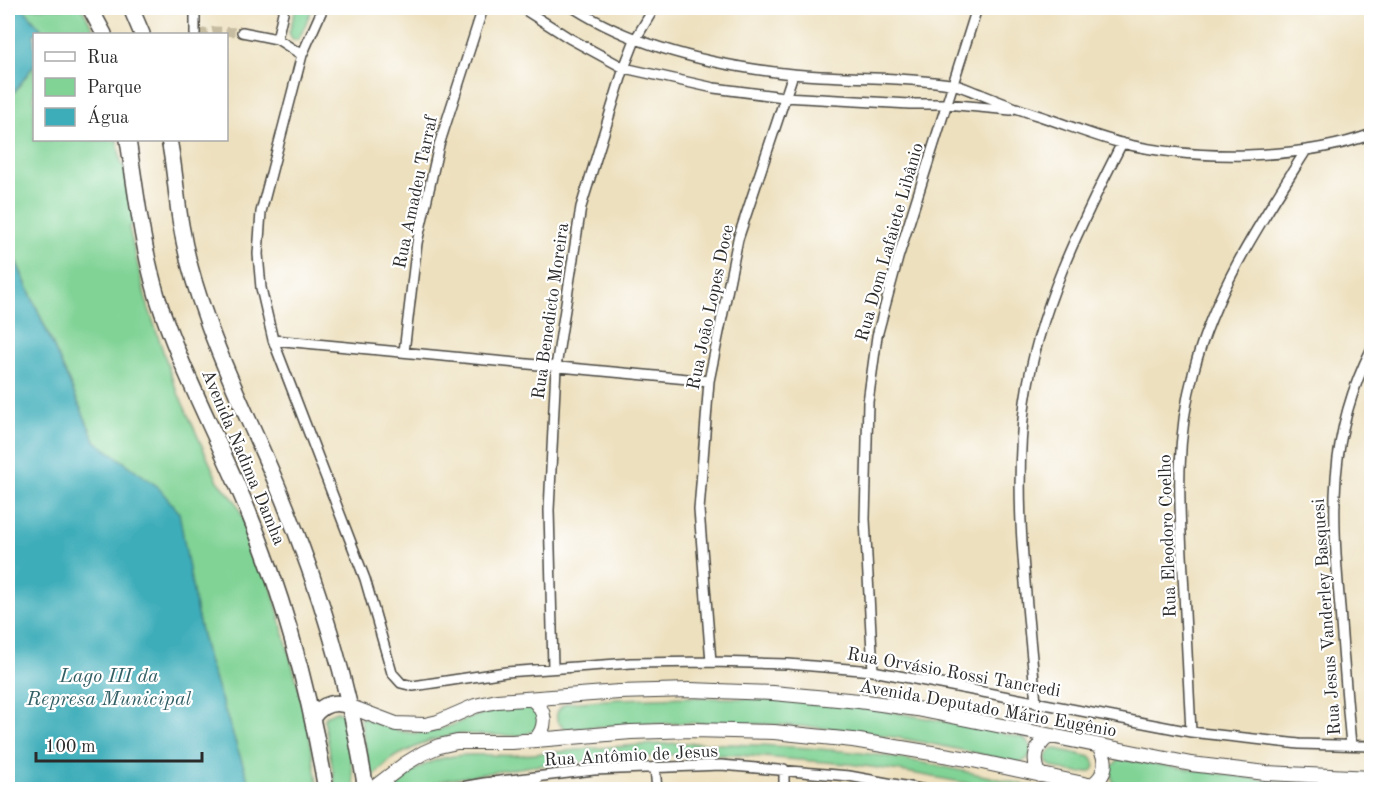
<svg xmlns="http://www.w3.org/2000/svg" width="1379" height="797" font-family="'Old Standard TT',serif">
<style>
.green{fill:#80d395;stroke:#567f60;stroke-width:1.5}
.water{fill:#3dadb9;stroke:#346c72;stroke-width:1.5}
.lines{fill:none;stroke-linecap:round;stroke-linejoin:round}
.street-tunnel{stroke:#c6bca1;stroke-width:9;stroke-dasharray:9 4.5;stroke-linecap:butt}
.street-casing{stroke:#484641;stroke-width:12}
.secondary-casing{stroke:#484641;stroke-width:16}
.primary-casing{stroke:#484641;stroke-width:18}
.street{stroke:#fff;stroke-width:9}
.secondary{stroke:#fff;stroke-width:14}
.primary{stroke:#fff;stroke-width:15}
.labels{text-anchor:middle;stroke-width:4.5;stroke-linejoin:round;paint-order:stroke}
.street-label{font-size:18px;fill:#2b2b2b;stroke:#fff}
.water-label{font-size:20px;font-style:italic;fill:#325f64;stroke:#fff}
</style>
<rect width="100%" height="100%" fill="#fff"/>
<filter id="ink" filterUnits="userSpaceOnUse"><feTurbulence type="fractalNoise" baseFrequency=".0167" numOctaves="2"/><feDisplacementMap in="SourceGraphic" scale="12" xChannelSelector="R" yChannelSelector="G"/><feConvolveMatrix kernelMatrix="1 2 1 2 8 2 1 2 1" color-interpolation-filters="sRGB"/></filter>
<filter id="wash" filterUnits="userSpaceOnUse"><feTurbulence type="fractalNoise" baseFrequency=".008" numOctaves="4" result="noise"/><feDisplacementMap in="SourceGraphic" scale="24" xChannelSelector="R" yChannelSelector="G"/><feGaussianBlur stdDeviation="1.35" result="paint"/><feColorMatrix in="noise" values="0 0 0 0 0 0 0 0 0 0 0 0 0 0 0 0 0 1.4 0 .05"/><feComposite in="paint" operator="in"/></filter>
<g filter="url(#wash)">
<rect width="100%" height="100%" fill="#ede0be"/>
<path class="green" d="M 23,8 L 82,8 L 96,34 L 41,34 L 41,29 Z
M 296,8 L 313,8 C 307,17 304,33 297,40 L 293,40 L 289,33 Z
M 34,65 L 34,140 L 117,140 L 121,162 L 128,176 L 135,221 L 129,228 L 146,300 L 174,384 L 218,481 L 236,502 L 268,575 L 307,719 L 318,789 L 251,789 L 208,660 L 197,614 L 157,486 L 95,441 L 8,242 L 8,101 Z
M 690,697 C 746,699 804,699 860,707 C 914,715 969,726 1023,738 C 1035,746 1033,759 1019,763 C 964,750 909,738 853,731 C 758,720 662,721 567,729 C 553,723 553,710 567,703 L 619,699 Z
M 514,706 L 533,708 L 541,717 L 535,731 L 518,736 L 460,734 L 431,740 L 394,757 L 371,778 L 360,717 C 375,722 390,729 405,732 C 431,736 450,726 473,717 C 486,712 500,709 514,706 Z
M 336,711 L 345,716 L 355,789 L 336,789 L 324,719 L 327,715 Z
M 687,743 C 753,744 819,747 884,756 C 938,764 989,777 1042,789 L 998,789 L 901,771 L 849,764 L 738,755 L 672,755 L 532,766 L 440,781 L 421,789 L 394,789 C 408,773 427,761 448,757 C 473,752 497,757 522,755 C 577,750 632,744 687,743 Z
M 1057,749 L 1091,757 C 1109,782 1056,772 1047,763 L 1046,756 L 1050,750 Z
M 1119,759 L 1265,780 L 1371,785 L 1371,789 L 1141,789 L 1121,786 L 1113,782 L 1110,769 Z"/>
<path class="water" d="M 8,8 L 23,8 L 41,29 L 41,34 L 34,34 L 34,65 L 8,101 Z
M 8,243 L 95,441 L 157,486 L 179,512 L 197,614 L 208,660 L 251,789 L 8,789 Z"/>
</g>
<g filter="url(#ink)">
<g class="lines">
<path class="street-tunnel" d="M 199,34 L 215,31 L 242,32"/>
<g class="street-casing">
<path id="street" d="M 195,8 L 195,34
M 323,8 L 302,55 L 261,212 L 258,254 L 261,288 L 273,340 L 365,579 L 392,673 L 401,683 L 413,686 L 506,672 L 631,663 L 711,662 L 788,664 L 873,671 L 1191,732 L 1299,744 L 1372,746
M 522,8 L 569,38 L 624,68 L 714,88 L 784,97 L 910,104 L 946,104 L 1011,110
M 574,8 C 638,49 717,66 792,74 C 845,79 898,76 950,84 C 960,85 971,91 980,94 C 1000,102 1019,110 1040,116 C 1067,125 1094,136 1121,143 C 1195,161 1301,160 1372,134
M 242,32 L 277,39 L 302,55
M 277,39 L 284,8
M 273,340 L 709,381
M 404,352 L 417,243 L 439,145 L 483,8
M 711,662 L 699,510 L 709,381 L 738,239 L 793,74
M 553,668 L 549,510 L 556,367 L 581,207 L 624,68 L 635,40 L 654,8
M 873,671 L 865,519 L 868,402 L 877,336 L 898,258 L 977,8
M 1036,703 C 1028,605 1012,500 1025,402 C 1038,310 1080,225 1122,143
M 1191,732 C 1188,679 1186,626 1183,573 C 1179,503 1175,439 1194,370 C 1215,290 1262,220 1305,152
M 1351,745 C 1347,700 1343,654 1340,608 C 1332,514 1327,436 1372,348
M 655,767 L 657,790
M 784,769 L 784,790
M 536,777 L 537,790
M 445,790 L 484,783 L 594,770 L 721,765 L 849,776 L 926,790"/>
</g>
<g class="secondary-casing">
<path id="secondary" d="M 532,699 C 546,710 548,727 535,740
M 351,707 L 396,724 L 425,725 L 438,722 L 475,706 L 497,701 L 619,692 L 690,690 L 773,693 L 859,701 L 917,709 L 1191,764 L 1266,773 L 1372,778
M 1040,775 C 1032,760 1035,746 1049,736
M 1092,785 C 1106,776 1109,760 1098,746
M 371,790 L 405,764 L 423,753 L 439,746 L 457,742 L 512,742 L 631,732 L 693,730 L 774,732 L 853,740 L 968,759 L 1111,790"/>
</g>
<g class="primary-casing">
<path id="primary" d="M 90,8 L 104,34
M 131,8 L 142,34
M 128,140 C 136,192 142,245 157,296 C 180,368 217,436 246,506 C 285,599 309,690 326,790
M 169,140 C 175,168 176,197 181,225 C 186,256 195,287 206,317 C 227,379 258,437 282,497 C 321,592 350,688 366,790
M 313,717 C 323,703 336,700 351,707"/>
</g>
<use href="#street" class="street"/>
<use href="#secondary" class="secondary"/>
<use href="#primary" class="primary"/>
</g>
</g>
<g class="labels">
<g class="street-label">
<text transform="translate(415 192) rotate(-78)" y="6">Rua Amadeu Tarraf</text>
<text transform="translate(889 242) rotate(-74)" y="6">Rua Dom Lafaiete Libânio</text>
<text transform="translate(710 307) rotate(-78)" y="6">Rua João Lopes Doce</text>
<text transform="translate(550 311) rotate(-82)" y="6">Rua Benedicto Moreira</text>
<text transform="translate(244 457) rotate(67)" y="6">Avenida Nadima Damha</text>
<text transform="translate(1167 536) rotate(-92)" y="6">Rua Eleodoro Coelho</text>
<text transform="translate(1326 617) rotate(-94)" y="6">Rua Jesus Vanderley Basquesi</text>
<text transform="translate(954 672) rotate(10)" y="6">Rua Orvásio Rossi Tancredi</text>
<text transform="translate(988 708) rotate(10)" y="6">Avenida Deputado Mário Eugênio</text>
<text transform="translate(631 755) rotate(-3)" y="6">Rua Antômio de Jesus</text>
</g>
<g class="water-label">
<text x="109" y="682">Lago III da<tspan x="109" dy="23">Represa Municipal</tspan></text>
</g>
</g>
<rect width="1379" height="797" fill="none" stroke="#fff" stroke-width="30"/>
<rect x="33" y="33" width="195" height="108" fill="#ffffff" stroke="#aaaaaa" stroke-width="1.5"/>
<rect x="45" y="52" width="30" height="9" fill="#ffffff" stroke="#aaaaaa" stroke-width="1.5"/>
<text x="87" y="63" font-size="18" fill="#2b2b2b">Rua</text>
<rect x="45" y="78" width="30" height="18" fill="#80d395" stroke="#aaaaaa" stroke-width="1.5"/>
<text x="87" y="93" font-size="18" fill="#2b2b2b">Parque</text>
<rect x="45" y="108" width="30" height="18" fill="#3dadb9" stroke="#aaaaaa" stroke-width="1.5"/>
<text x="87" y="123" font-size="18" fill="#2b2b2b">Água</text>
<path d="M36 752v9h166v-9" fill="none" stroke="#2b2b2b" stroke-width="3"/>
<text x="45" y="752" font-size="18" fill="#2b2b2b" stroke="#ffffff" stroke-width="4.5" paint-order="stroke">100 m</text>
</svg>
